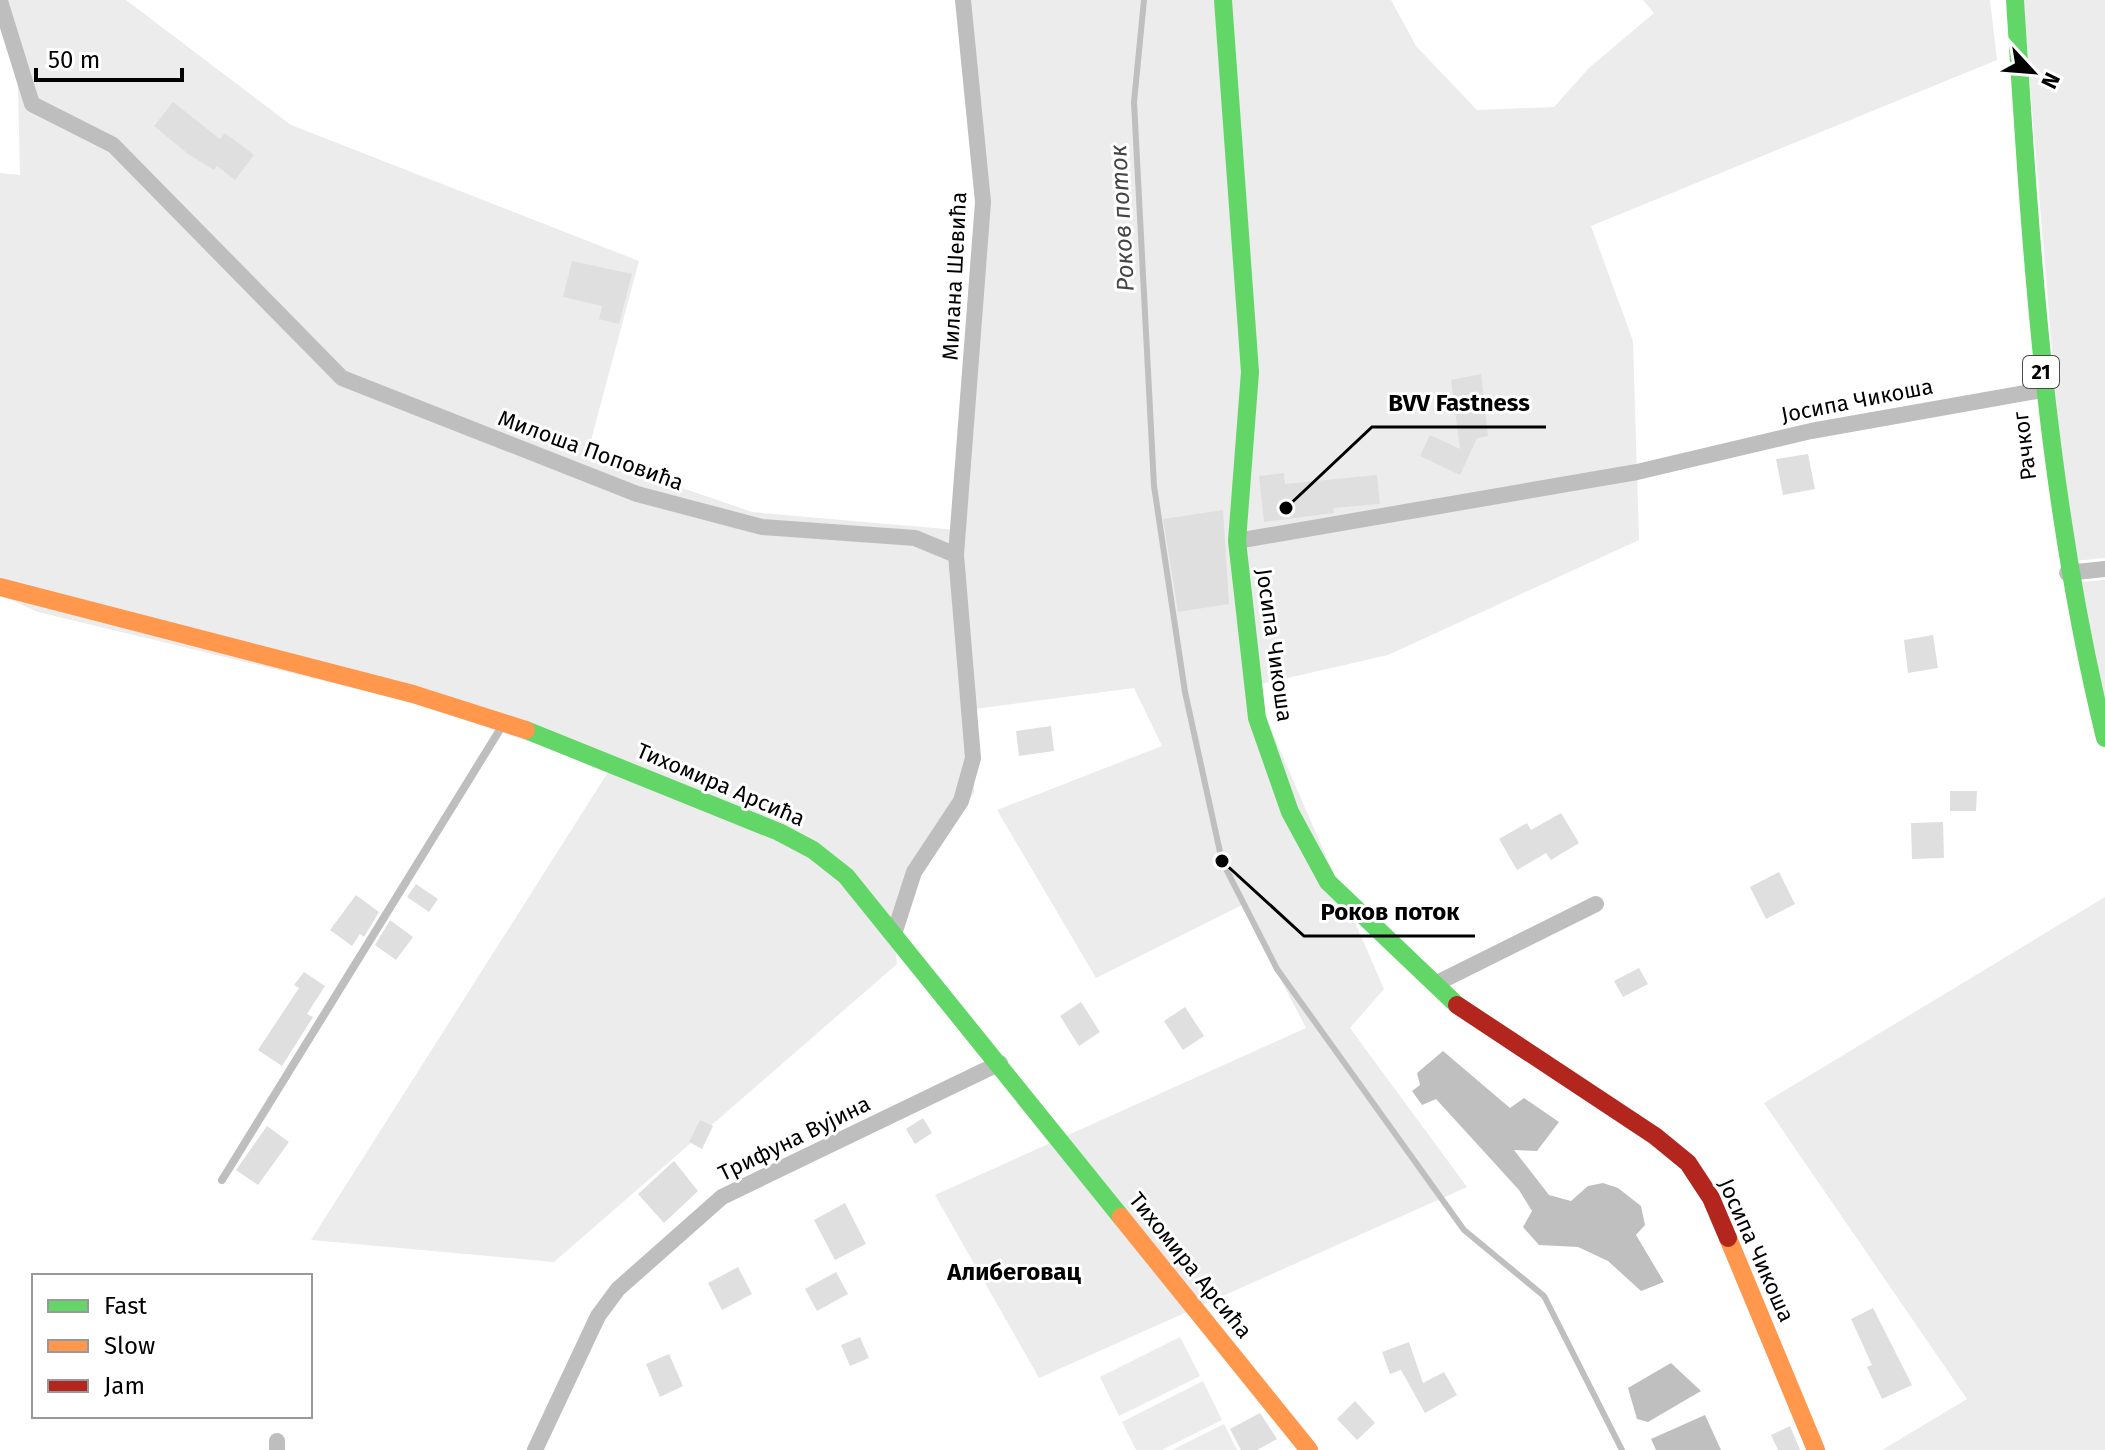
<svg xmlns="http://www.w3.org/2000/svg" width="2105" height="1450" font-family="'Fira Sans',sans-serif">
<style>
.green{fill:#ececec}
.water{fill:#bfbfbf}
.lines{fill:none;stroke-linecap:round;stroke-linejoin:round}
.stream{stroke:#bfbfbf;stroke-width:6}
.building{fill:#dfdfdf}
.lane{stroke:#bebebe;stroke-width:8}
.street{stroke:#bebebe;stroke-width:16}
.fast{stroke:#63d668;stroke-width:18}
.slow{stroke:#ff974d;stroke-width:18}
.jam{stroke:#b3261e;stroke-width:18}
.labels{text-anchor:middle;stroke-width:6;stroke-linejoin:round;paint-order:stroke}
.shield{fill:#fff;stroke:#4c4c4c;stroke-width:2}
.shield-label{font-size:20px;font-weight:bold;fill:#000}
.street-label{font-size:22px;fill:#000;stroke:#fff}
.water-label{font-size:24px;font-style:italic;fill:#444;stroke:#fff}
.neighbourhood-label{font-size:24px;font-weight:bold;fill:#000;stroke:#fff}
.leader{fill:none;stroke:#000;stroke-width:3}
.callout-dot{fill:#000;stroke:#fff;stroke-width:3}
.callout-label{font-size:24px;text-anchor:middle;font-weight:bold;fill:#000;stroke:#fff;stroke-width:6;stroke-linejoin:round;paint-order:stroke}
</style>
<rect width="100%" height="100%" fill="#fff"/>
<path class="green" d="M 0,0 L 126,0 L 291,125 L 639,261 L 587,455 L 752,512 L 957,530 L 988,208 L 971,0 L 1391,0 L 1416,46 L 1477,110 L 1554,107 L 1589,68 L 1654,13 L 1643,0 L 1990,0 L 1997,60 L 1591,226 L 1633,341 L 1639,540 L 1388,655 L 1252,686 L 1384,989 L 1350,1028 L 1467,1187 L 1039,1378 L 935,1195 L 1306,1028 L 1242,905 L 1096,978 L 997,810 L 1162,746 L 1134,688 L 975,709 L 974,793 L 892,921 L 897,964 L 554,1262 L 311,1240 L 610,769 L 412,702 L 38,612 L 0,595 L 0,173 L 20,175 L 17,44 Z
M 2023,0 L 2105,0 L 2105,558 L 2074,561 L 2066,519 Z
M 2105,580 L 2105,705 L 2078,582 Z
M 2105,897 L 2105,1450 L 1882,1450 L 1967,1399 L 1764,1103 Z
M 1180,1337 L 1200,1376 L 1119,1416 L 1100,1377 Z
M 1203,1381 L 1222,1420 L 1162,1450 L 1136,1450 L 1122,1422 Z
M 1224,1424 L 1237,1450 L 1172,1450 Z"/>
<path class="water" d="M 1443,1051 L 1510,1108 L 1524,1098 L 1559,1122 L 1537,1151 L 1514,1150 L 1549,1195 L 1571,1201 L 1588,1186 L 1603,1183 L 1618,1188 L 1641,1206 L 1645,1225 L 1636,1235 L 1664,1282 L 1641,1291 L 1608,1261 L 1578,1247 L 1539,1245 L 1523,1227 L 1532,1211 L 1519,1190 L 1436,1099 L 1422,1105 L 1412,1091 L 1420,1085 L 1417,1073 Z
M 1671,1363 L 1701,1391 L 1648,1422 L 1637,1419 L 1628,1388 Z
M 1705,1415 L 1721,1450 L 1656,1450 L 1651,1439 Z"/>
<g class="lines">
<path class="stream" d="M 1144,0 L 1134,102 L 1154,486 L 1185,692 L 1222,861 L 1277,969 L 1464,1230 L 1544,1296 L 1622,1450"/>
</g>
<path class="building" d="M 173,102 L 220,139 L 225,133 L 254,155 L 235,180 L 217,166 L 214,170 L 188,154 L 154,126 Z
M 572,261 L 632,274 L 619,324 L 599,319 L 602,306 L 563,297 Z
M 1481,374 L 1488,436 L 1477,438 L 1460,475 L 1420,456 L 1430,435 L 1460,449 L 1451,380 Z
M 1808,454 L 1815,489 L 1783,495 L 1776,459 Z
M 1284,473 L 1285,484 L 1377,475 L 1380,504 L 1333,508 L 1334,513 L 1264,522 L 1259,476 Z
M 1223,510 L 1229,604 L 1178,612 L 1163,519 Z
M 1933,635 L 1938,668 L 1908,673 L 1904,640 Z
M 1051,726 L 1054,751 L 1019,756 L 1016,731 Z
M 1950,791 L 1977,791 L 1976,811 L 1950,811 Z
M 1561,813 L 1579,843 L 1551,860 L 1546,853 L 1517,870 L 1499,839 L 1527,823 L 1531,830 Z
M 1943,822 L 1944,858 L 1912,859 L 1911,823 Z
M 1779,872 L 1795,904 L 1766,919 L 1750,887 Z
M 416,884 L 438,899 L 429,912 L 407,897 Z
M 356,895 L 379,912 L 364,937 L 360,934 L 352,946 L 330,930 Z
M 390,920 L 413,937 L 396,960 L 375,945 Z
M 1639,968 L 1648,984 L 1623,997 L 1614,981 Z
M 304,972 L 325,986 L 307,1014 L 313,1017 L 282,1066 L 258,1050 L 299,988 L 294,985 Z
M 1081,1002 L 1100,1032 L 1079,1046 L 1060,1016 Z
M 1185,1007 L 1204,1036 L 1183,1050 L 1164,1021 Z
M 923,1118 L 932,1133 L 915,1144 L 906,1129 Z
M 700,1120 L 713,1126 L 702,1149 L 689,1142 Z
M 267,1126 L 289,1142 L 258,1185 L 236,1170 Z
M 674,1161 L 698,1191 L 664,1223 L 638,1194 Z
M 845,1203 L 866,1244 L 835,1260 L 814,1220 Z
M 738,1267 L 752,1294 L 722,1310 L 708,1283 Z
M 836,1272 L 848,1294 L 817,1311 L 805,1289 Z
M 1873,1308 L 1912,1385 L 1882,1399 L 1867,1367 L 1872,1365 L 1851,1319 Z
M 860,1337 L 869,1358 L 850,1366 L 841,1345 Z
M 1409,1342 L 1423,1383 L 1444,1372 L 1457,1395 L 1425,1413 L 1401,1370 L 1390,1374 L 1382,1352 Z
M 669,1354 L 683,1386 L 660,1397 L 646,1364 Z
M 1355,1401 L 1375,1423 L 1357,1440 L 1337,1419 Z
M 1260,1413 L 1277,1439 L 1257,1450 L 1241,1450 L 1230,1429 Z
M 1790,1426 L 1800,1450 L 1778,1450 L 1771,1435 Z"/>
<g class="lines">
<path class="lane" d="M 222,1180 L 504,723"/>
<path class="street" d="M 0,1 L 32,104 L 113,145 L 342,378 L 637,494 L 762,527 L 915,538 L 956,555
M 1237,541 L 1637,472 L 1811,431 L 2042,390
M 2067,573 L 2105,569
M 894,934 L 914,872 L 961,801 L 973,758 L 956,555 L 983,202 L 963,0
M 1437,983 L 1596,904
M 277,1441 L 277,1450
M 535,1450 L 598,1316 L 618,1289 L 722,1197 L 1000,1063"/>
<path class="fast" d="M 1223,0 L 1250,372 L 1237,541 L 1257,718 L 1290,812 L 1328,882 L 1457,1005
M 2015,0 C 2031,250 2045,493 2105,738
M 526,730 L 779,832 L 813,850 L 846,876 L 1121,1217"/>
<path class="slow" d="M 0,587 L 413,694 L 526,730
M 1121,1217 L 1309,1450
M 1728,1238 L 1816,1450"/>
<path class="jam" d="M 1457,1005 L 1655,1136 L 1688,1163 L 1711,1198 L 1728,1238"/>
</g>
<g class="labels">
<rect class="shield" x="2023" y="356" width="36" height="32" rx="6"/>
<g class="shield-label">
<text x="2041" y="379">21</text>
</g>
<g class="street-label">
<text transform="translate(954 276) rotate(-87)" y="8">Милана Шевића</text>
<text transform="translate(1857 400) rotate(-11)" y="8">Јосипа Чикоша</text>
<text transform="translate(2024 446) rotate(-97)" y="8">Рачког</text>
<text transform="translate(591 450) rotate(20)" y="8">Милоша Поповића</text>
<text transform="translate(1275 645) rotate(82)" y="8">Јосипа Чикоша</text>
<text transform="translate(721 784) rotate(23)" y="8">Тихомира Арсића</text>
<text transform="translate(794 1138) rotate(-26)" y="8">Трифуна Вујина</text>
<text transform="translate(1757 1250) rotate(66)" y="8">Јосипа Чикоша</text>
<text transform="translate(1191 1265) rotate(51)" y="8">Тихомира Арсића</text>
</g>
<g class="water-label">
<text transform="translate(1122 218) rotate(-93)" y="8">Роков поток</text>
</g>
<g class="neighbourhood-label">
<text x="1014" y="1280">Алибеговац</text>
</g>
</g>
<path class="leader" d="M1286 508L1372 427H1546M1222 861L1304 936H1475"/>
<g class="callout-dot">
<circle cx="1286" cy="508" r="8"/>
<circle cx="1222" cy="861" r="8"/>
</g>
<g class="callout-label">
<text x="1459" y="411">BVV Fastness</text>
<text x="1390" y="920">Роков поток</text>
</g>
<rect x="32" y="1274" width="280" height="144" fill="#ffffff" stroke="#999999" stroke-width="2"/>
<rect x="48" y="1300" width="40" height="12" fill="#63d668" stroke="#999999" stroke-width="2"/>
<text x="104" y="1314" font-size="24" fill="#000000">Fast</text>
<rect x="48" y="1340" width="40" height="12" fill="#ff974d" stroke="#999999" stroke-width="2"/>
<text x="104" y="1354" font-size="24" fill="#000000">Slow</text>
<rect x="48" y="1380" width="40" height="12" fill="#b3261e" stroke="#999999" stroke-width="2"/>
<text x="104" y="1394" font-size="24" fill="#000000">Jam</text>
<g transform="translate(2033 72) rotate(116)" stroke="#ffffff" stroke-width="6" paint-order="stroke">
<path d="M0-6L14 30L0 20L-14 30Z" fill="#000000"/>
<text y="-12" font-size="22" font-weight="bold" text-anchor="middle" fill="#000000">N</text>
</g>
<path d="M36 68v12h146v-12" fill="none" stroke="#000000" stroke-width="4"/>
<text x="48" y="68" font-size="24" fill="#000000" stroke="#ffffff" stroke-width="6" paint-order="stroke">50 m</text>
</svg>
